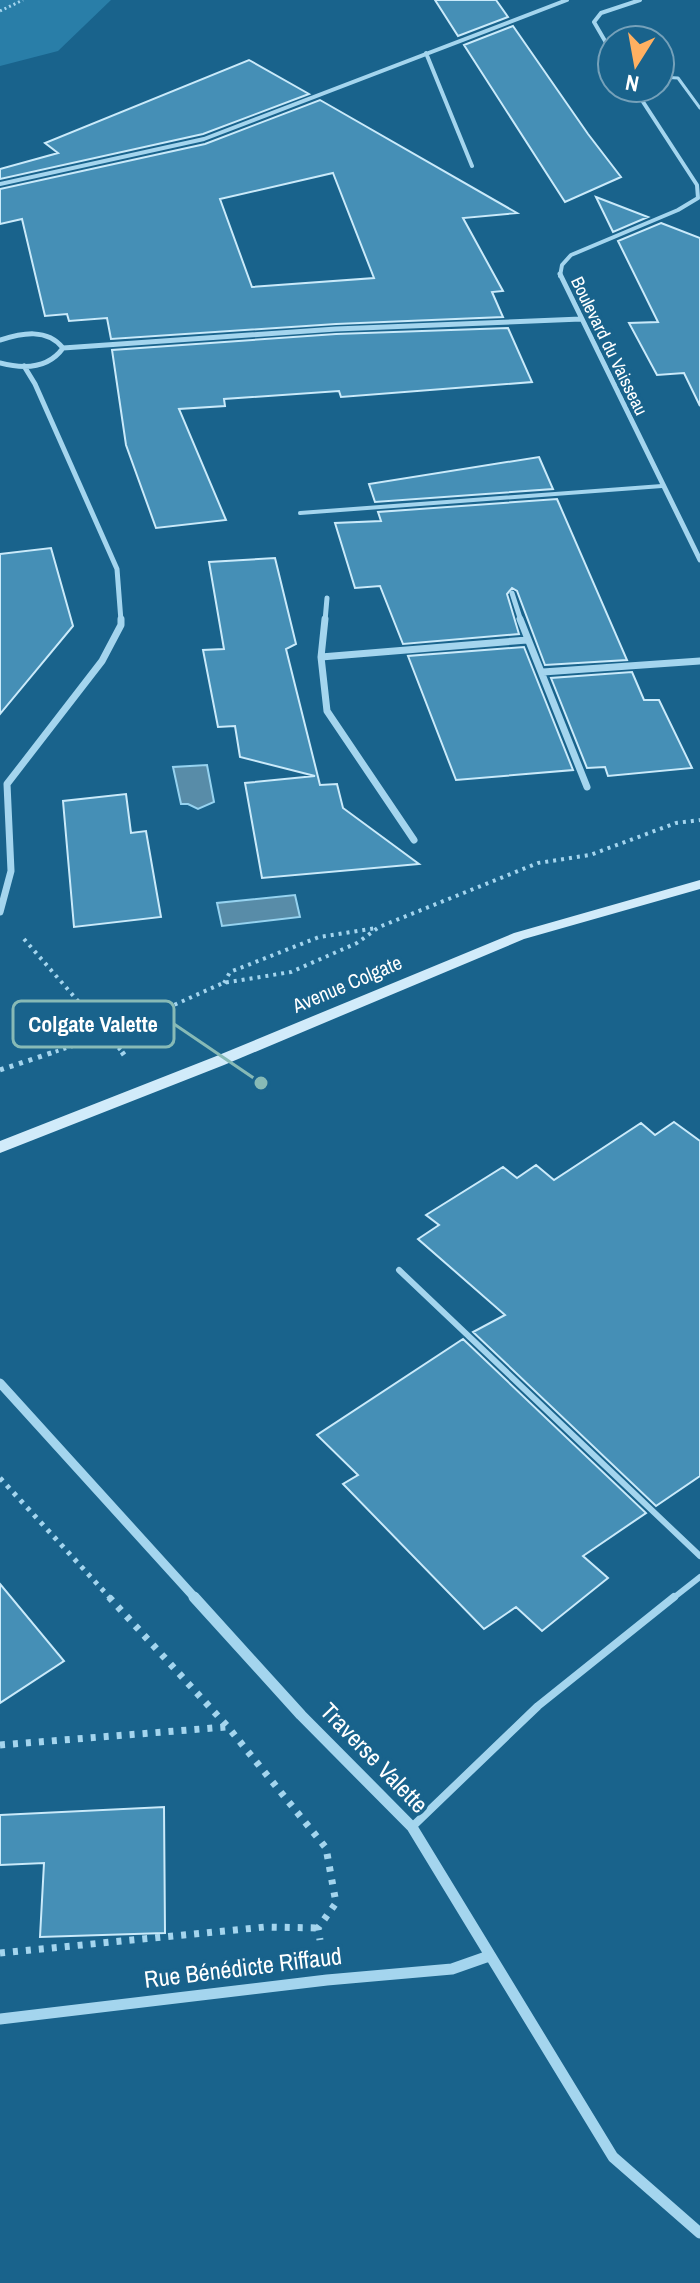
<svg xmlns="http://www.w3.org/2000/svg" width="700" height="2283" font-family="'Archivo Narrow',sans-serif">
<style>
.green{fill:#297ea8}
.water{fill:#588ca8;stroke:#96d3f0;stroke-width:2}
.building{fill:#458fb6;stroke:#caeafa;stroke-width:2;fill-rule:evenodd}
.lines{fill:none;stroke-linecap:round;stroke-linejoin:round}
.path-far3{stroke:#a4d5ee;stroke-width:3;stroke-dasharray:2 3;stroke-linecap:butt}
.path-far2{stroke:#a4d5ee;stroke-width:4;stroke-dasharray:3 5;stroke-linecap:butt}
.path-far1{stroke:#a4d5ee;stroke-width:5;stroke-dasharray:4 6;stroke-linecap:butt}
.path{stroke:#a4d5ee;stroke-width:7;stroke-dasharray:5 8;stroke-linecap:butt}
.lane-far3{stroke:#a4d5ee;stroke-width:3}
.lane-far2{stroke:#a4d5ee;stroke-width:4}
.lane-far1{stroke:#a4d5ee;stroke-width:6}
.lane{stroke:#a4d5ee;stroke-width:8}
.street-far4{stroke:#a4d5ee;stroke-width:4}
.street-far3{stroke:#a4d5ee;stroke-width:5}
.street-far2{stroke:#a4d5ee;stroke-width:7}
.street-far1{stroke:#a4d5ee;stroke-width:9}
.street{stroke:#a4d5ee;stroke-width:11}
.secondary{fill:#d1ebfa;fill-rule:evenodd}
.labels{text-anchor:middle;stroke-width:7;stroke-linejoin:round;paint-order:stroke}
.far-street-label{font-size:18px;fill:#fff;stroke:#19638c}
.street-label{font-size:20px;fill:#fff;stroke:#19638c}
.near-street-label{font-size:24px;fill:#fff;stroke:#19638c}
.leader{fill:none;stroke:#87bab6;stroke-width:3}
.callout-dot{fill:#87bab6;stroke:#19638c;stroke-width:3}
.callout{fill:#19638c;stroke:#87bab6;stroke-width:3}
.callout-label{font-size:22px;text-anchor:middle;font-weight:bold;fill:#fff}
</style>
<rect width="100%" height="100%" fill="#19638c"/>
<path class="green" d="M 0,0 L 111,0 L 58,51 L 0,66 Z"/>
<path class="water" d="M 207,765 L 214,802 L 198,809 L 188,804 L 181,804 L 173,767 Z
M 295,895 L 300,917 L 222,926 L 217,903 Z"/>
<path class="building" d="M 435,0 L 496,0 L 508,17 L 458,36 Z
M 513,26 L 588,134 L 621,177 L 565,202 L 464,45 Z
M 249,60 L 309,94 L 203,134 L 0,179 L 0,169 L 58,153 L 45,143 Z
M 320,100 L 517,213 L 463,218 L 503,291 L 492,292 L 503,317 L 336,324 L 111,339 L 107,318 L 69,321 L 67,314 L 45,316 L 22,219 L 0,224 L 0,189 L 205,144 ZM 333,173 L 374,278 L 252,287 L 220,199 Z
M 596,197 L 648,217 L 613,232 Z
M 661,223 L 700,238 L 700,406 L 684,373 L 657,375 L 629,323 L 658,322 L 618,241 Z
M 508,328 L 532,382 L 341,397 L 339,391 L 224,399 L 225,406 L 179,409 L 226,520 L 156,528 L 126,445 L 112,350 L 336,334 Z
M 539,457 L 553,489 L 375,502 L 369,484 Z
M 557,499 L 627,660 L 545,665 L 517,591 L 512,588 L 507,594 L 519,634 L 403,644 L 380,586 L 355,588 L 335,523 L 381,521 L 378,512 Z
M 51,548 L 73,626 L 0,714 L 0,554 Z
M 275,558 L 296,644 L 286,649 L 320,785 L 337,784 L 343,808 L 419,864 L 262,878 L 245,783 L 315,776 L 240,757 L 235,726 L 218,727 L 203,650 L 224,649 L 209,562 Z
M 524,647 L 573,770 L 456,780 L 408,656 Z
M 632,672 L 644,700 L 659,700 L 692,768 L 608,776 L 605,767 L 587,768 L 551,678 Z
M 126,794 L 131,833 L 146,831 L 161,917 L 74,927 L 63,801 Z
M 674,1122 L 700,1141 L 700,1476 L 656,1506 L 473,1332 L 505,1315 L 418,1239 L 439,1225 L 426,1215 L 503,1167 L 517,1178 L 536,1165 L 554,1180 L 641,1123 L 655,1135 Z
M 463,1339 L 646,1513 L 583,1556 L 608,1578 L 542,1631 L 516,1607 L 484,1629 L 343,1484 L 358,1475 L 317,1435 Z
M 0,1584 L 64,1661 L 0,1703 Z
M 164,1807 L 165,1933 L 40,1937 L 44,1863 L 0,1865 L 0,1815 Z"/>
<g class="lines">
<path class="path-far3" d="M 0,11 L 23,0"/>
<path class="path-far2" d="M 24,939 L 124,1054
M 224,983 L 230,972 L 319,937 L 376,928
M 48,1054 L 107,1035 L 223,983 L 291,972 L 357,943 L 379,927 L 538,863 L 590,855 L 676,823 L 700,820"/>
<path class="path-far1" d="M 122,1052 L 124,1055
M 0,1070 L 54,1052
M 0,1478 L 111,1599"/>
<path class="path" d="M 109,1597 L 228,1727 L 326,1848 L 336,1903 L 318,1928 L 320,1940
M 0,1745 L 226,1727
M 0,1953 L 265,1927 L 318,1928"/>
<path class="lane-far3" d="M 660,77 L 678,78 L 700,108"/>
<path class="lane-far2" d="M 300,513 L 662,486"/>
<path class="lane-far1" d="M 399,1270 L 700,1556
M 672,1599 L 700,1577"/>
<path class="lane" d="M 412,1827 L 538,1706 L 674,1597"/>
<path class="street-far4" d="M 426,53 L 472,166
M 612,53 L 594,22 L 601,13 L 640,0
M 0,184 L 204,139 L 567,0
M 560,276 L 562,265 L 571,255 L 678,210 L 698,198 L 697,185 L 634,88"/>
<path class="street-far3" d="M 560,274 L 700,560
M 0,340 C 22,333 47,328 63,348 C 48,369 23,369 0,363
M 63,348 L 336,329 L 581,319
M 24,366 L 35,384 L 117,569 L 121,621
M 512,593 L 521,621
M 325,621 L 327,598"/>
<path class="street-far2" d="M 325,619 L 321,657 L 327,711 L 414,840
M 520,619 L 587,787
M 321,657 L 527,640
M 543,672 L 700,661
M 0,912 L 11,871 L 7,784 L 102,661 L 121,625 L 121,619"/>
<path class="street-far1" d="M 0,1383 L 196,1599"/>
<path class="street" d="M 194,1597 L 301,1715 L 412,1827 L 613,2157 L 700,2233
M 0,2019 L 327,1980 L 452,1969 L 489,1956"/>
<path class="secondary" d="M 700,880 L 700,889 L 524,939 L 224,1065 L 0,1153 L 0,1141 L 214,1057 L 514,933 Z"/>
</g>
<g class="labels">
<g class="far-street-label">
<text transform="translate(609 346) rotate(64)" y="6">Boulevard du Vaisseau</text>
</g>
<g class="street-label">
<text transform="translate(347 984) rotate(-23)" y="7">Avenue Colgate</text>
</g>
<g class="near-street-label">
<text transform="translate(374 1758) rotate(46)" y="8">Traverse Valette</text>
<text transform="translate(243 1968) rotate(-7)" y="8">Rue Bénédicte Riffaud</text>
</g>
</g>
<path class="leader" d="M261 1083L174 1024"/>
<circle class="callout-dot" cx="261" cy="1083" r="8"/>
<rect class="callout" x="13" y="1001" width="161" height="46" rx="8"/>
<g class="callout-label">
<text x="93" y="1032">Colgate Valette</text>
</g>
<g transform="translate(636 64) rotate(191)"><circle r="38" fill="#19638c" stroke="#75a1ba" stroke-width="2"/>
<path d="M0-6L14 30L0 20L-14 30Z" fill="#ffb061"/>
<text y="-12" font-size="22" font-weight="bold" text-anchor="middle" fill="#ffffff">N</text>
</g>
</svg>
